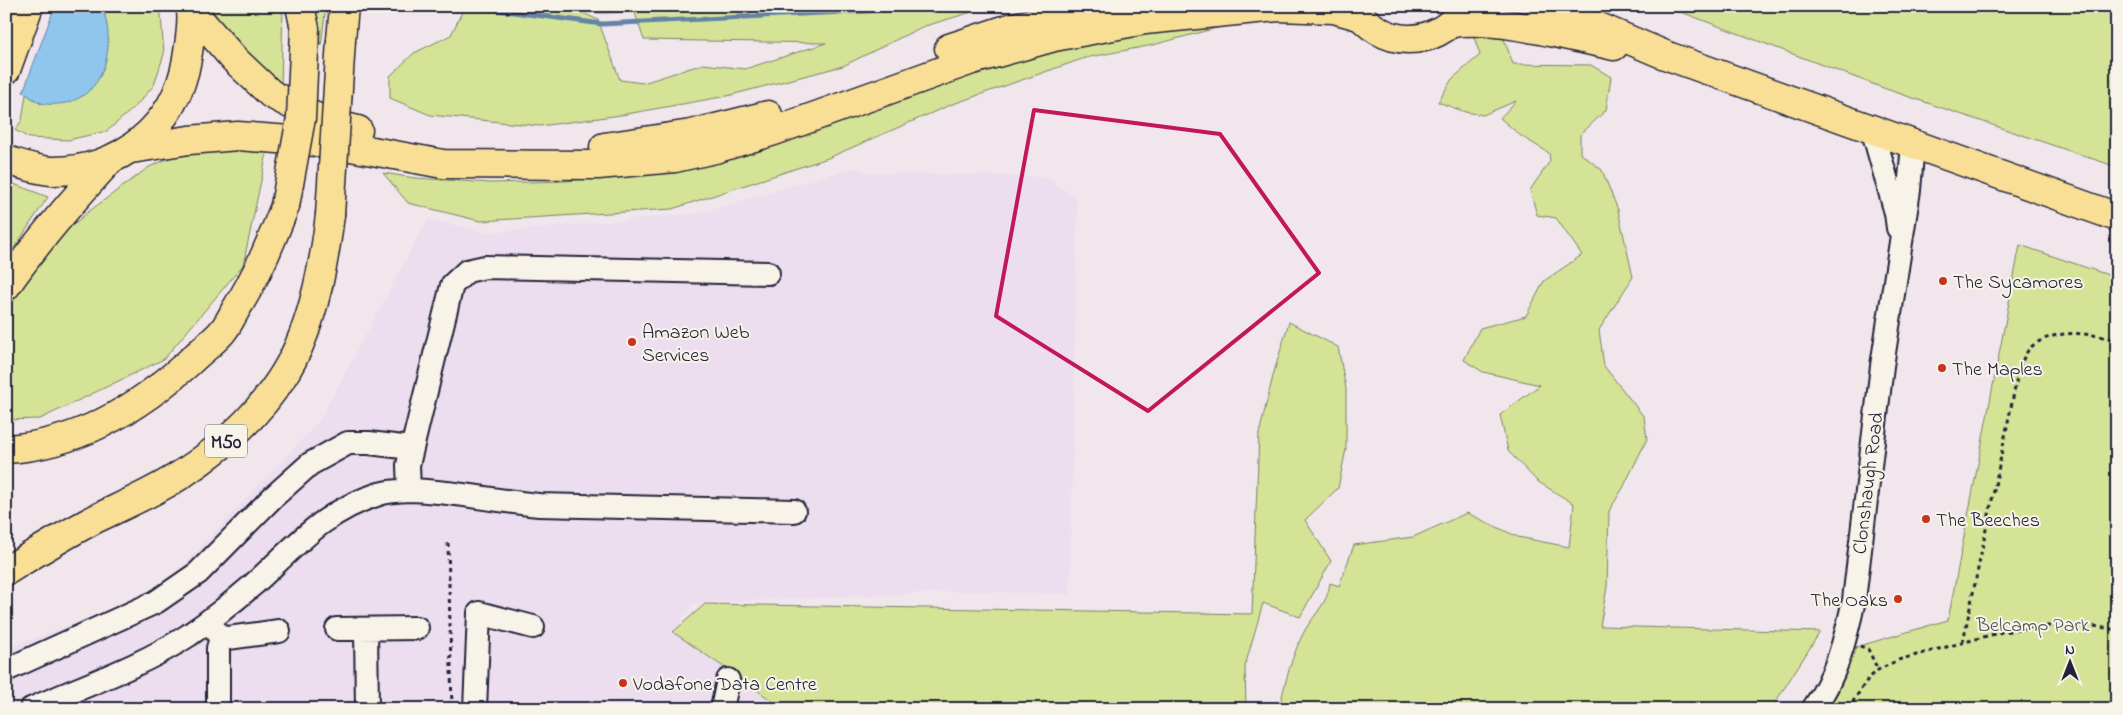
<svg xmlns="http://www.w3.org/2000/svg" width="2123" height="715" font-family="'Indie Flower',sans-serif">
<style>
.built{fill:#ecddef}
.green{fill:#d4e396;stroke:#7b8268;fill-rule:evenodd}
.water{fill:#90c5ed;stroke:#6484a6}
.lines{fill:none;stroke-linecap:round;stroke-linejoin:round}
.stream{stroke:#6484a6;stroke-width:5}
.minor-casing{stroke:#22223b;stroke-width:26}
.major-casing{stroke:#22223b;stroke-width:31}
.highway-casing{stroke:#22223b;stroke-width:31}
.path{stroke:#22223b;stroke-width:3;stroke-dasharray:4 4;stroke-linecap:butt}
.minor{stroke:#f7f3e8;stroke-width:22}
.major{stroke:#f9df96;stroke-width:28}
.highway{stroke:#f9df96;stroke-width:28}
.highway-bridge-casing{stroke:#22223b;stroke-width:31;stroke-linecap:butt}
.highway-bridge{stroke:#f9df96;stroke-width:28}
.marked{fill:none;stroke:#c2185b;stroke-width:4;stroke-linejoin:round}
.poi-dot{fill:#c8321e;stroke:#f7f3e8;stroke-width:2}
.labels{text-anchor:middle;stroke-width:4;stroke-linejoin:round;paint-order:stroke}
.shield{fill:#f7f3e8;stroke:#62616f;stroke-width:1}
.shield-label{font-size:19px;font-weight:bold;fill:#22223b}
.poi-label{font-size:20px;fill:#22223b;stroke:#f7f3e8;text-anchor:start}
.street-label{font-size:20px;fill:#22223b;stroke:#f7f3e8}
.park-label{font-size:20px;fill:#4e5252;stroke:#f7f3e8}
</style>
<rect width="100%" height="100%" fill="#f0e6ec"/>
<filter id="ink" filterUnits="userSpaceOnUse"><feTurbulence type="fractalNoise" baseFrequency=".02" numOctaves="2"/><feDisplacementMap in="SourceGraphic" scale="10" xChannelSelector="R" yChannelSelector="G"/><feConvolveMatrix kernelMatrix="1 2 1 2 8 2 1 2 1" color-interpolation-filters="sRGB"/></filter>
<g filter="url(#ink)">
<path class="built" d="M 855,168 L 869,173 L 1044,177 L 1072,195 L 1076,202 L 1077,209 L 1070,594 L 964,591 L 693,603 L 674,632 L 784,709 L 6,709 L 6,649 L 157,593 L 319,422 L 428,219 L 486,233 L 696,214 Z"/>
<path class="green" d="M 102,6 L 156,6 L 161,15 L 164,54 L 154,85 L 135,107 L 107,131 L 68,140 L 29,138 L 15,130 L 22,120 L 26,94 L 41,104 L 105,15 Z
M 210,6 L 283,6 L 281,88 L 226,32 Z
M 311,6 L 326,6 L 321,46 Z
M 465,6 L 899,6 L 901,11 L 904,6 L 992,6 L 922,27 L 843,66 L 727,96 L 621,115 L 540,126 L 430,115 L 390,98 L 390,76 L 414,53 L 451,35 ZM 579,11 L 602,13 L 644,11 L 635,13 L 644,40 L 826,43 L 745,69 L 703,64 L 643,83 L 620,80 L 598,20 Z
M 1674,6 L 2117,6 L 2117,167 L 1886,89 L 1673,9 Z
M 1224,26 L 1153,45 L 1085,58 L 950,105 L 828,158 L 672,209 L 480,221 L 408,203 L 383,173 L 415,178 L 491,183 L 567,181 L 676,167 L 847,117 L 999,66 L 1132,29 Z
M 1473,34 L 1504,39 L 1513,64 L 1591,65 L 1611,77 L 1606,110 L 1580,135 L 1580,153 L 1602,170 L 1618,210 L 1633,277 L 1599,330 L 1604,366 L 1644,417 L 1647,439 L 1623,488 L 1609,511 L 1607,587 L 1600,626 L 1820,632 L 1771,709 L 1279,709 C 1285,683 1292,654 1305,630 C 1315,613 1328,603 1330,583 L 1339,586 L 1354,545 L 1413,537 L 1467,513 L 1518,537 L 1569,547 L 1574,504 L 1537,481 L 1508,451 L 1500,415 L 1540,385 L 1483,372 L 1464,360 L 1480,328 L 1526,316 L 1544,281 L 1582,255 L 1556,218 L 1537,215 L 1530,190 L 1550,161 L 1549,153 L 1521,136 L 1500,118 L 1516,101 L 1483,115 L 1465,112 L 1438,102 L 1452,79 L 1480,55 Z
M 268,148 L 243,265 L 164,359 L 40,419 L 6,420 L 6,312 L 58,238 L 88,212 L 149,167 L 179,154 Z
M 6,181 L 48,197 L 6,260 Z
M 2020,245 L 2117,278 L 2117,709 L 1814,709 L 1856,647 L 1948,620 Z
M 1289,322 L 1338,347 L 1346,389 L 1346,449 L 1338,488 L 1305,520 L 1331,561 L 1300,617 L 1263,603 L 1245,666 L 1246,709 L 784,709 L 673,632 L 705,604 L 1252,614 L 1259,434 L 1274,372 Z"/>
<path class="water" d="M 55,6 L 102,6 C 115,40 109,89 70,102 C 62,104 47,106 39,102 C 34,100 28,95 23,92 Z"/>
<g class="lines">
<path class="stream" d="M 468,6 L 602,24 L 925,8"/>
<g class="minor-casing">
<path id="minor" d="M 1869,129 L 1874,135 L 1896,213 L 1898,228
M 768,273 L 485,267 L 467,271 L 452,285 L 408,465 L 409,490 C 452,491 496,501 539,505 L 794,511
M 209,621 L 221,639 L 218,648 L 218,709
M 337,629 L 417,628
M 366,629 L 367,709
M 221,639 L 279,631
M 6,670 L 156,602 L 198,573 L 272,498 L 310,464 L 348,443 L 369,443 L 411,448
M 31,709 C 83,686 142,666 189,635 C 212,619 233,602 254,584 C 296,546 322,512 379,494 C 388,491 399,491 409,490
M 475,709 L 479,613 L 533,627
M 722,709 L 728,680
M 1813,709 C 1836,678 1846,637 1854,600 L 1882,366 L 1909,190 L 1913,144"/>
</g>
<g class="major-casing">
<path id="major" d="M 1353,6 C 1381,49 1434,50 1464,9
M 1542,6 L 1580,19 L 1665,55 L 2117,217
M 191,10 L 234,59 L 271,94 L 325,122 L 358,130
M 1452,23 C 1499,17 1566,36 1614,46
M 949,48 L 1013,27 L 1119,6
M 604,147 L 691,134 L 768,115
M 131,149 L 189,140 L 238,136 L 329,143 L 443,164 L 598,165 L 675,158 L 715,149 L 774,131 L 972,60 L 1054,37 L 1145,20 L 1278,7 L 1334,9 L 1359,16
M 6,160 C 20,164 36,170 51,171 C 119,172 176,127 187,59 C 189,45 194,19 190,6"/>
</g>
<g class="highway-casing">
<path id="highway" d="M 300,6 L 305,29
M 341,40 L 344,6
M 6,70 L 29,6
M 6,286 C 37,241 72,201 109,161
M 6,449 C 80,445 145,404 197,355 C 205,348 215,340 222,332 C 228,325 232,316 236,309 C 257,276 271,242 285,206
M 6,571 C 35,553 65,535 95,519 C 124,505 155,492 182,474 C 223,447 261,413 286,371 C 313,327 324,265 330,215"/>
</g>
<path class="path" d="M 448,543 L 452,709
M 1963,642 L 2018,373 C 2021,364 2024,355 2030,348 C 2051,328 2092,332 2117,341
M 1860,646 L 1868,649 L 1878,670
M 1848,709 L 1868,679 L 1878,670 L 1898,660 L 2002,632 L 2048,626 L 2088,625 L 2117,630"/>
<use href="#minor" class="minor"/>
<use href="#major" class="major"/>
<use href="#highway" class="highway"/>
<g class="highway-bridge-casing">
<path id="highway-bridge" d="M 285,206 L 301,118 L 305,29
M 330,215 L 341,40"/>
</g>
<use href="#highway-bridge" class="highway-bridge"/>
</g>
</g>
<path class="marked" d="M 1034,110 L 1220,134 L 1319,273 L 1148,411 L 996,316 Z"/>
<g class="poi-dot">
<circle cx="1943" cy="281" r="5"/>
<circle cx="632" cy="342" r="5"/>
<circle cx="1942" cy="368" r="5"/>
<circle cx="1926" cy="519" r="5"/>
<circle cx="1898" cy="599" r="5"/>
<circle cx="623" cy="683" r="5"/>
</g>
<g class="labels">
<rect class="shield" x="205" y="424.5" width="42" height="33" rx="4"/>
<g class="shield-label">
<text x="226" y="448">M50</text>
</g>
<g class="poi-label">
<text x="1953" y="288">The Sycamores</text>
<text x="642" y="338">Amazon Web<tspan x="642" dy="23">Services</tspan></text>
<text x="1952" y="375">The Maples</text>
<text x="1936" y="526">The Beeches</text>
<text x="1888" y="606" text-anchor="end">The Oaks</text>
<text x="633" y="690">Vodafone Data Centre</text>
</g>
<g class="street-label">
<text transform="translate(1867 483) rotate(-83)" y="7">Clonshaugh Road</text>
</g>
<g class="park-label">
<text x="2033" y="631">Belcamp Park</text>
</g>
</g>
<rect width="2123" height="715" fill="none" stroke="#f7f3e8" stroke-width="25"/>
<rect x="12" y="12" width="2098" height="690" fill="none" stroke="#22223b" stroke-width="2" filter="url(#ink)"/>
<g transform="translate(2070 662)" stroke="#f7f3e8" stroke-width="4" paint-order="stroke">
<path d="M0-4L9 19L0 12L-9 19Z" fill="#22223b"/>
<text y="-8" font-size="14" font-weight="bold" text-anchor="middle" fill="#22223b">N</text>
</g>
</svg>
